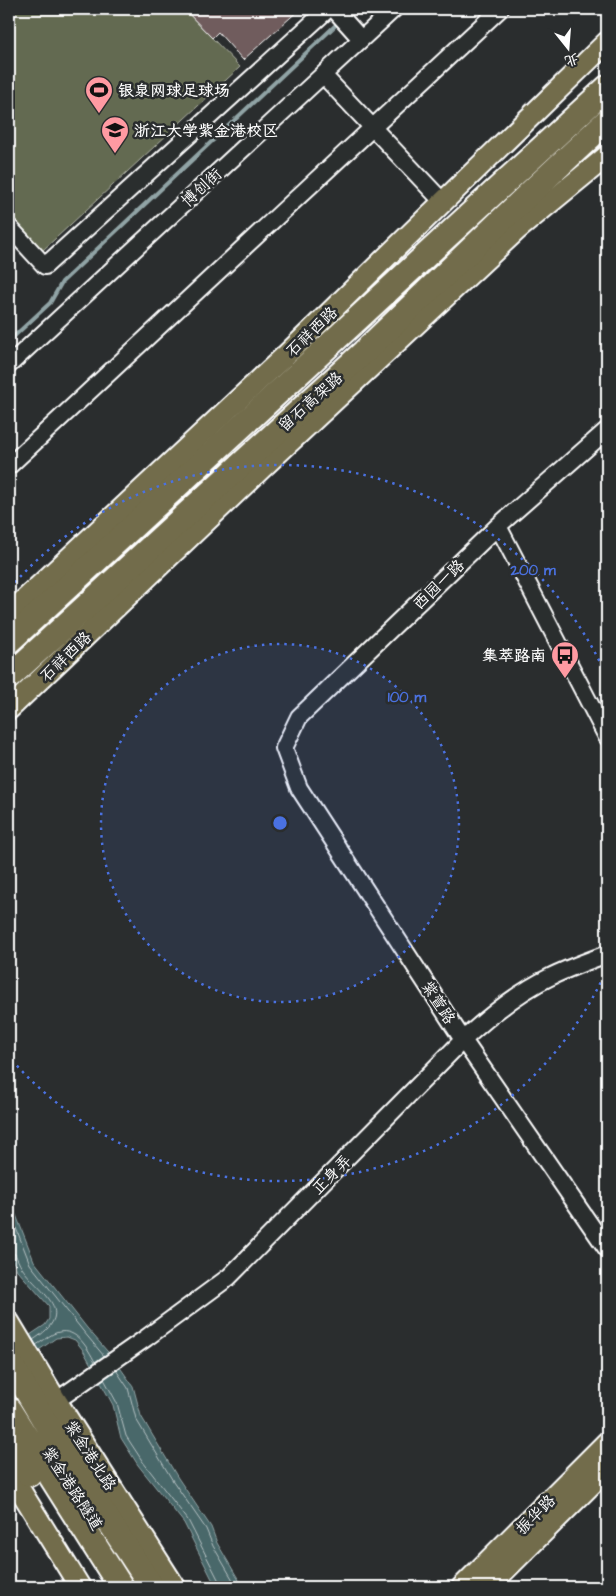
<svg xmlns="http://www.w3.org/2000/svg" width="616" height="1596" font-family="'Architects Daughter','LXGW WenKai TC',sans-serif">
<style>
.green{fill:#646b51;stroke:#b2b5a8}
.water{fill:#48676a;stroke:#91a4a6}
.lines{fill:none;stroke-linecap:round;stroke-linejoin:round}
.shore{stroke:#b6c2c3;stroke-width:1}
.stream{stroke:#91a4a6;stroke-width:4}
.building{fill:#6f5c5d;stroke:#fff}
.minor-casing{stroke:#fff;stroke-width:20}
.major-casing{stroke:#fff;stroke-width:24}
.highway-casing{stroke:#fff;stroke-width:28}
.minor{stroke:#2a2d2e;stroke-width:16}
.major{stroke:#726c4b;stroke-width:20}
.highway{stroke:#726c4b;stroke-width:24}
.ring{fill:none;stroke:#4a71e0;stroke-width:2.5;stroke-dasharray:2.5 5}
.labels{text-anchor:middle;stroke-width:5;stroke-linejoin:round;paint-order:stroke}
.poi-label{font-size:16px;font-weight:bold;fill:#fff;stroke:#2a2d2e;text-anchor:start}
.street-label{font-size:16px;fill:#fff;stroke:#2a2d2e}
.centre{fill:#4a71e0;stroke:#2a2d2e;stroke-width:2.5}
.ring-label{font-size:15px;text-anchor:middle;font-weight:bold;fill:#4a71e0;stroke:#2a2d2e;stroke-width:5;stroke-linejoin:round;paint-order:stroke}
</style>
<rect width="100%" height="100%" fill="#2a2d2e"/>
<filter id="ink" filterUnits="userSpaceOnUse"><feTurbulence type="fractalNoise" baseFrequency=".02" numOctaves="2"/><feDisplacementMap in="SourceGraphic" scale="10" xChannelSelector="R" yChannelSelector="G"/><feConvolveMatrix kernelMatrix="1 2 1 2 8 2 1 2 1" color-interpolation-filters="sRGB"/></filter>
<g filter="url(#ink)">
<path class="green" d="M 9,9 L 184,9 L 240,67 L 42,251 L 9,215 Z"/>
<path class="water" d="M 9,1197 L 34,1261 L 87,1328 L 114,1359 L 133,1386 L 141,1416 L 178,1478 L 211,1527 L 217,1543 L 243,1587 L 216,1587 L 184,1523 L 138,1465 L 121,1438 L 113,1405 L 83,1350 L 75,1340 L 67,1337 L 56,1338 L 9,1371 L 9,1349 L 45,1325 L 49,1319 L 49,1306 L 17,1270 L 9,1252 Z"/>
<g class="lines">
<path class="shore" d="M 9,1210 L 30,1264 L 83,1331 L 104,1356
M 9,1252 L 15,1254 C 17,1258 19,1264 22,1268 C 41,1295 79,1311 33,1340
M 36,1345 C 42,1342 47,1337 53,1334 C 75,1324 87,1347 95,1362
M 116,1370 L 128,1388 L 136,1419 L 173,1481 L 206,1529 L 213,1546 L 237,1587
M 104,1379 L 117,1403 L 126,1436 L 143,1462 L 188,1520 L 220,1583 L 220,1587"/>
<path class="stream" d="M 346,16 L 353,9
M 9,341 L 50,303 L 62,282 L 339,22"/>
</g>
<path class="building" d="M 184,9 L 300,9 L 243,60 L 218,32 L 212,38 Z"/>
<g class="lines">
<g class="minor-casing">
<path id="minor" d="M 334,9 L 361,39
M 323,75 L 442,201
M 9,227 L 45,266 L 328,9
M 9,365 L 394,9
M 607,430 L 498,526 L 299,717 L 284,748 L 299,788 L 463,1040 L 607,1249
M 9,466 L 500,9
M 498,526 L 607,737
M 56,1401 L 146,1338 L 229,1277 L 463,1040 C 489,1016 518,992 550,977 C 568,968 588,961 607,954"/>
</g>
<g class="major-casing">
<path id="major" d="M 9,614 L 287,354 L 607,42
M 9,709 L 262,468 L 518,229 L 607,156
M 9,1322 L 54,1397 L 175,1587
M 9,1472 L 80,1587
M 462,1587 L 607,1442
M 488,1587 L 607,1469"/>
</g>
<g class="highway-casing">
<path id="highway" d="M 9,641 C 208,456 408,273 607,88
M 9,677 L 364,352 L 533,190 L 607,121
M 9,1361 L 54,1437 L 152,1587
M 9,1410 L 121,1587
M 9,1443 L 29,1474"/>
</g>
<use href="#minor" class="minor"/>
<use href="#major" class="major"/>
<use href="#highway" class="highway"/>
</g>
</g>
<circle cx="280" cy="823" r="179" fill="#4a71e0" fill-opacity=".12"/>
<g class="ring">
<circle cx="280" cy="823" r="179"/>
<path d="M607 969A358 358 0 0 1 10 1058M10 588A358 358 0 0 1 607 677"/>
</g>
<defs>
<g id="stadium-pin" transform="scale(1.4375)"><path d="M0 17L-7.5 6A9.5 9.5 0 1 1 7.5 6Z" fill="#ff9aa2" stroke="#2a2d2e"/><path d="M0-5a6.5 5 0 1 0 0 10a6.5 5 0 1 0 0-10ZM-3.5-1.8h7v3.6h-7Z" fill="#111"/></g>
<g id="university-pin" transform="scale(1.4375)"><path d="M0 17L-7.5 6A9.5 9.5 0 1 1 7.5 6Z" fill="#ff9aa2" stroke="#2a2d2e"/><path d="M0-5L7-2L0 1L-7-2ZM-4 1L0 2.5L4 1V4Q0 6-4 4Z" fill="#111"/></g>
<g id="bus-pin" transform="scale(1.4375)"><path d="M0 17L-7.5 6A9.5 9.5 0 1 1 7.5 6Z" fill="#ff9aa2" stroke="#2a2d2e"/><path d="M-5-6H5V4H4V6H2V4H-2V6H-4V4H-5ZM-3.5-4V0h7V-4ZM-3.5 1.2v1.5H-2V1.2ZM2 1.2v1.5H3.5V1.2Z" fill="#111"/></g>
</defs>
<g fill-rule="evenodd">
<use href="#stadium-pin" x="99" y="90"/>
<use href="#university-pin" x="115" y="130"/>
<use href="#bus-pin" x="565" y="655"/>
</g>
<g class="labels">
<g class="poi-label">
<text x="118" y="96">银泉网球足球场</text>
<text x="134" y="136">浙江大学紫金港校区</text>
<text x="546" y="661" text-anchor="end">集萃路南</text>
</g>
<g class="street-label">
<text transform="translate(201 187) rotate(-43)" y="6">博创街</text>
<text transform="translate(311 331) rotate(-44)" y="6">石祥西路</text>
<text transform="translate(310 401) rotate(-42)" y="6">留石高架路</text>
<text transform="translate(438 584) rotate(-44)" y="6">西园一路</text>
<text transform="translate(65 656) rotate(-44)" y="6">石祥西路</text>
<text transform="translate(439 1002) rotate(57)" y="6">紫萱路</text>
<text transform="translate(331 1174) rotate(-45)" y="6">正身弄</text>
<text transform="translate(91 1455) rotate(57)" y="6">紫金港北路</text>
<text transform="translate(73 1488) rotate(57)" y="6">紫金港路隧道</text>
<text transform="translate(535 1514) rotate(-45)" y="6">振华路</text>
</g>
</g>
<circle cx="280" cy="823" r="8" class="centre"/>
<g class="ring-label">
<text x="533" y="575">200 m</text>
<text x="407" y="702">100 m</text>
</g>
<rect width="616" height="1596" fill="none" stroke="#2a2d2e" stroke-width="30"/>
<rect x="15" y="15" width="586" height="1566" fill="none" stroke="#fff" stroke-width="2" filter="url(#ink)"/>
<g transform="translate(568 48) rotate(163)" stroke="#2a2d2e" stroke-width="4" paint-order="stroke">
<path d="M0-4L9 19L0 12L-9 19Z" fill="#ffffff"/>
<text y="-8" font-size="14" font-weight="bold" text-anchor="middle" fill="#ffffff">北</text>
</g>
</svg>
